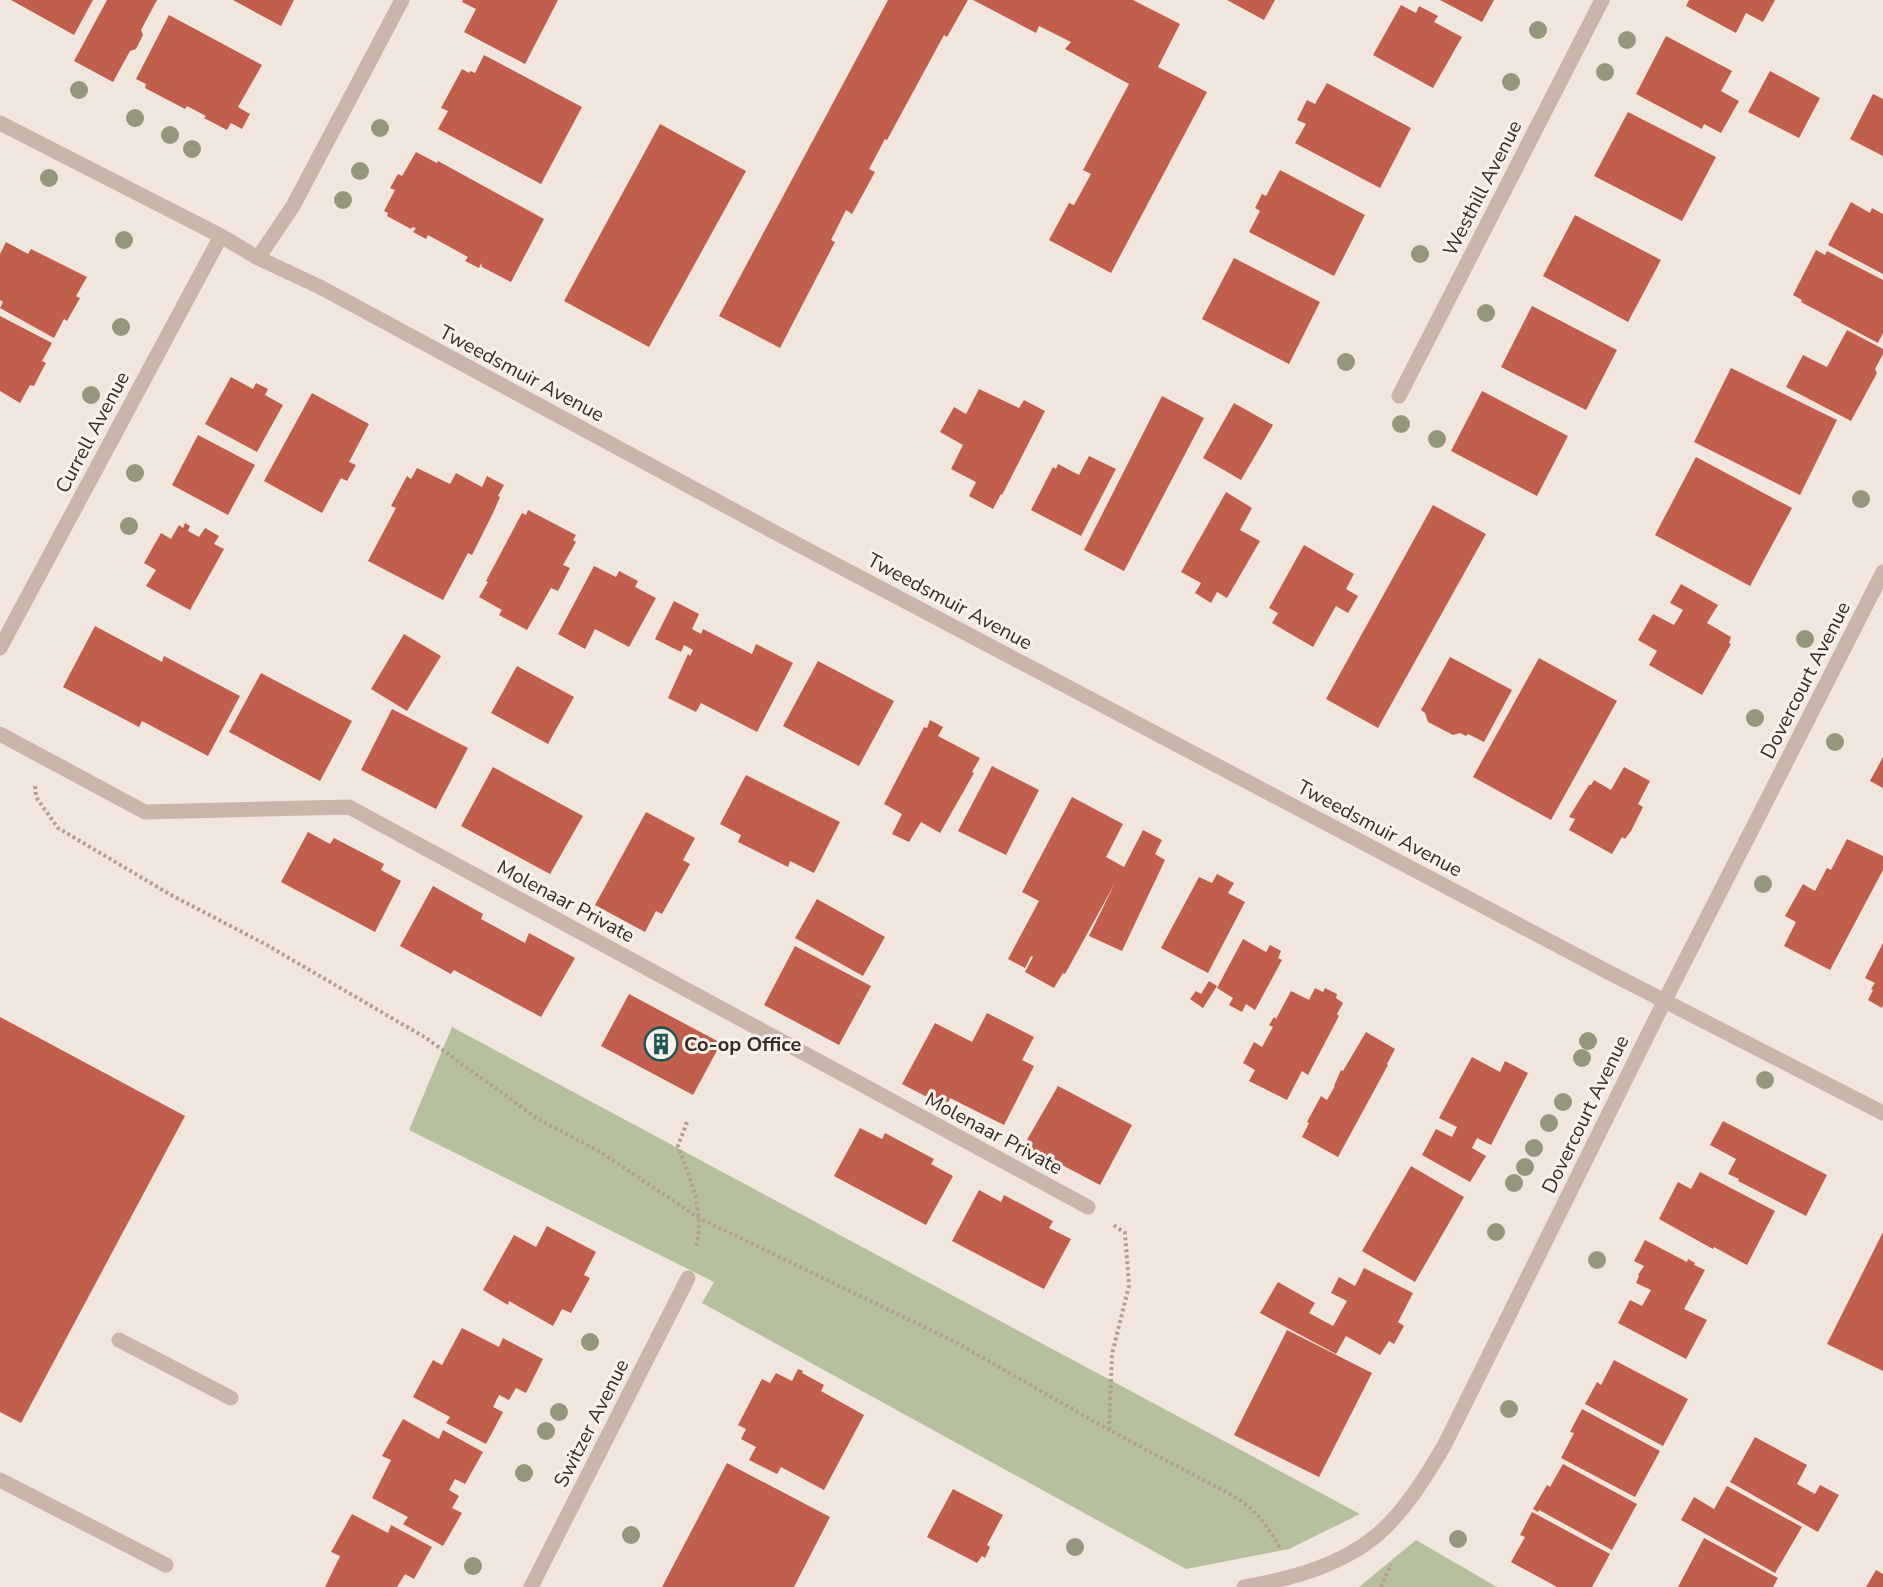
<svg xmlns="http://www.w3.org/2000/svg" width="1883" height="1587" font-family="'Nunito Sans',sans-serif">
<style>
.green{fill:#b7c09e}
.building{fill:#c15e4c}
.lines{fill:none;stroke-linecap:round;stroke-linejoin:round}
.path{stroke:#b59f94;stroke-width:4;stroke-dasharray:3 3;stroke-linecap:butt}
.minor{stroke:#c9b5aa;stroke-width:15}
.tree{fill:#95967d}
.labels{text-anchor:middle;stroke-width:6;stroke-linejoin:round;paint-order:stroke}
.street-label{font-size:20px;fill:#372c29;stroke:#f9f1ea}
.poi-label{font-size:20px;font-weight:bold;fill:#372c29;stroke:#f9f1ea;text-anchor:start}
</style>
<rect width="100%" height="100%" fill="#f1e6dd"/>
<path class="green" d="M 452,1027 L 1360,1514 L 1289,1549 L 1186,1569 L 702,1303 L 714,1282 L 409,1130 Z
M 1416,1540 L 1497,1587 L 1359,1587 Z"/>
<path class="building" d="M 11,0 L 93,0 L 74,35 Z
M 107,0 L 157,0 L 141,30 L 143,35 L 136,49 L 130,51 L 113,82 L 74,61 Z
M 233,0 L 294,0 L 281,26 Z
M 463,0 L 558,0 L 525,64 L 464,32 L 476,9 L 462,2 Z
M 888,0 L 968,0 L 947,37 L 944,35 L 887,140 L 885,139 L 869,169 L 875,172 L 852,214 L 846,210 L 831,240 L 835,242 L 780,348 L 719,316 Z
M 973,0 L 1133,0 L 1180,24 L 1158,67 L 1207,92 L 1111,273 L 1049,240 L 1069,203 L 1074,205 L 1091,174 L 1083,170 L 1129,84 L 1065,49 L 1071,42 L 1039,26 L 1036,33 Z
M 1227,0 L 1275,0 L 1264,20 Z
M 1440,0 L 1494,0 L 1482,22 Z
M 1689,0 L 1775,0 L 1763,22 L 1746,13 L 1736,33 L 1686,6 Z
M 1401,5 L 1416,13 L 1419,6 L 1438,16 L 1434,22 L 1462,37 L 1433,88 L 1373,55 Z
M 169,15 L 262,65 L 238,107 L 250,114 L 242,129 L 231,123 L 227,130 L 204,118 L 206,116 L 187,106 L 185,109 L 145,88 L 146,84 L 136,79 Z
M 1666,36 L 1732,71 L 1721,91 L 1739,101 L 1721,133 L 1704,124 L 1702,129 L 1636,94 Z
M 484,55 L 582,107 L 541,184 L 438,129 L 448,111 L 441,108 L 462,69 L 469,73 L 470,71 L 475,73 Z
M 1770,71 L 1820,98 L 1799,138 L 1748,112 Z
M 1327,83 L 1411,128 L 1380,188 L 1295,143 L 1306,124 L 1297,120 L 1307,100 L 1315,104 Z
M 1873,94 L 1883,99 L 1883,156 L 1850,139 Z
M 1628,112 L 1716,157 L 1682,221 L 1594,176 Z
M 660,124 L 746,171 L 649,347 L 564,301 Z
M 416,152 L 437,163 L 438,161 L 544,219 L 511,282 L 482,267 L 481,263 L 479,268 L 465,261 L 468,257 L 428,235 L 426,239 L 413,232 L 416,228 L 412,227 L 411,229 L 387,216 L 388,213 L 384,211 L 395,190 L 390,188 L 398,174 L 402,176 Z
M 1280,170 L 1365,215 L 1334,276 L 1249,232 L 1260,211 L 1255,208 L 1262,194 L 1266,196 Z
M 1851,202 L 1870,213 L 1872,208 L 1883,214 L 1883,274 L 1828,245 Z
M 1575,215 L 1661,260 L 1628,322 L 1543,276 Z
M 6,242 L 28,254 L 31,249 L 87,277 L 76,296 L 80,298 L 67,321 L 64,319 L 54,338 L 0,308 L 3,302 L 0,300 L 0,254 Z
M 1816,250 L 1825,255 L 1827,251 L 1883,280 L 1883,333 L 1878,343 L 1801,302 L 1802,300 L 1793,295 Z
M 1234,258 L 1320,302 L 1289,364 L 1202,319 Z
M 1532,306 L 1617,350 L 1586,410 L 1501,367 Z
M 0,316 L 52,343 L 42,361 L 46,363 L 39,376 L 34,386 L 30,385 L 20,403 L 0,391 Z
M 1847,330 L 1883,349 L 1883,354 L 1875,369 L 1877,373 L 1851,421 L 1786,387 L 1803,355 L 1827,367 Z
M 1731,368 L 1837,420 L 1800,495 L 1694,442 Z
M 231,377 L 253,389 L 256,383 L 268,389 L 265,395 L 283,405 L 257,452 L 205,424 Z
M 979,389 L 1019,408 L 1024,400 L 1045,411 L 1002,495 L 1001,494 L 993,509 L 969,496 L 976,482 L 951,469 L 963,445 L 940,432 L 954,407 L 966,414 Z
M 1482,391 L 1568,436 L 1537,496 L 1451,451 Z
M 312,393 L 369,424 L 349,462 L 356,465 L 347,481 L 341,478 L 322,513 L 264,481 Z
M 1162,396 L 1204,418 L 1124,571 L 1084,550 Z
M 1234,403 L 1273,425 L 1241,480 L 1203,458 Z
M 198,435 L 255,465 L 228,515 L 172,485 Z
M 1089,456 L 1116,469 L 1081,536 L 1031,510 L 1053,467 L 1056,469 L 1058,464 L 1079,475 Z
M 1696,457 L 1792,508 L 1750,586 L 1655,535 Z
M 417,468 L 450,484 L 456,473 L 482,487 L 487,476 L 504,485 L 498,496 L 500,497 L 493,513 L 472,555 L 468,553 L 443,600 L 368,561 L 396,508 L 391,506 L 407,476 L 411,479 Z
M 1226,492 L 1252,508 L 1240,530 L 1260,541 L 1227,598 L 1217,592 L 1211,603 L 1195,593 L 1201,583 L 1181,572 Z
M 1433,505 L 1486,534 L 1378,728 L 1326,699 Z
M 528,510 L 576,535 L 573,540 L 576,542 L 563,565 L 570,568 L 558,591 L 551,588 L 527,630 L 499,615 L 502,610 L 479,597 L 488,582 L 486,581 L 522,513 L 526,515 Z
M 185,523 L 190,526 L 188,531 L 199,537 L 205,528 L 219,536 L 214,544 L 224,549 L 190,610 L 146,586 L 156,570 L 144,563 L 161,533 L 171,539 L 179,525 L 183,528 Z
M 1304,545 L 1354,574 L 1346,589 L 1358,596 L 1348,613 L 1336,606 L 1313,647 L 1272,623 L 1278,613 L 1269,608 Z
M 594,566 L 616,577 L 619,571 L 638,581 L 635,587 L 656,598 L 629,647 L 595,629 L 585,649 L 558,634 Z
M 1681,584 L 1718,605 L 1707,623 L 1731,637 L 1729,643 L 1731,644 L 1702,695 L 1649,665 L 1657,651 L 1638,640 L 1653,614 L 1674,625 L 1683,610 L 1670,603 Z
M 674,601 L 699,614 L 692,629 L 701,634 L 703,629 L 752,654 L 756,644 L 793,663 L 757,732 L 701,703 L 696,712 L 668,698 L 688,654 L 690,656 L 693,650 L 684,645 L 681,652 L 655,639 Z
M 95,626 L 162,662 L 164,656 L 240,696 L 208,756 L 142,721 L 139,727 L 63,687 Z
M 404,634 L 441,656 L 407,711 L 371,689 Z
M 1450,657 L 1512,690 L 1484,742 L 1468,734 L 1466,736 L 1460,733 L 1453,735 L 1428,722 L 1425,713 L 1421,710 Z
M 1539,658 L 1617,701 L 1551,820 L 1473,777 Z
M 818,661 L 894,701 L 859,766 L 783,726 Z
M 517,666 L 574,697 L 548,744 L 491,713 Z
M 261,673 L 352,721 L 320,781 L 229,732 Z
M 392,709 L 468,748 L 436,809 L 361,770 Z
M 930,720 L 943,727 L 938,736 L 980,758 L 972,772 L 974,773 L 940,833 L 921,822 L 909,842 L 892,834 L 902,814 L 884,804 L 924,727 L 927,728 Z
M 1883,757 L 1883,788 L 1870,781 Z
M 992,766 L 1039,790 L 1006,855 L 958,831 Z
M 493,767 L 583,816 L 550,874 L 461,826 Z
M 1624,767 L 1650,781 L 1638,804 L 1643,807 L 1631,831 L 1625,839 L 1622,837 L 1612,854 L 1569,830 L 1575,819 L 1569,817 L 1589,785 L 1591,785 L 1594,780 L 1611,790 Z
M 746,775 L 840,822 L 814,873 L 790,861 L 788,867 L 738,842 L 741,835 L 720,824 Z
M 1072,797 L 1123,824 L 1106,857 L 1124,867 L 1143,830 L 1162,840 L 1155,854 L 1165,860 L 1122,951 L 1089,936 L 1115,883 L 1065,974 L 1063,973 L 1054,988 L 1025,972 L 1033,957 L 1031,956 L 1025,968 L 1008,959 L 1039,901 L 1022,892 Z
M 646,812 L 695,838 L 683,860 L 690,864 L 662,914 L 656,911 L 645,932 L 595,905 Z
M 308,832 L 330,844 L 334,838 L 361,852 L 384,864 L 381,870 L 401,881 L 375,932 L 281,882 Z
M 1847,839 L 1883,856 L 1883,870 L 1830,970 L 1784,946 L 1796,922 L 1785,916 L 1803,884 L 1815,891 L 1827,868 L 1831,870 Z
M 1217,874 L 1234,883 L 1228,893 L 1245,902 L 1208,973 L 1161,948 L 1199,877 L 1212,883 Z
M 433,886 L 483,914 L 481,919 L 525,943 L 529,933 L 575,958 L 541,1017 L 454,970 L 451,974 L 400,946 Z
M 817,899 L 885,937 L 863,976 L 795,938 Z
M 1243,939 L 1266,952 L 1270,945 L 1281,951 L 1278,958 L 1282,960 L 1255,1010 L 1246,1004 L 1242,1012 L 1229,1005 L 1233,998 L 1217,988 Z
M 1883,943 L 1883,1005 L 1882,1008 L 1868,1000 L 1873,990 L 1871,989 L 1875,983 L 1865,978 Z
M 795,946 L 871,986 L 839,1045 L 764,1005 Z
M 1209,981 L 1217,986 L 1203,1008 L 1190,999 L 1196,991 L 1201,994 Z
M 1315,988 L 1323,992 L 1325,988 L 1337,994 L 1336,998 L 1343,1003 L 1337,1014 L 1339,1016 L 1308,1075 L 1302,1071 L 1287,1100 L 1249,1081 L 1255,1070 L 1243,1063 L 1254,1042 L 1262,1047 L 1273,1027 L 1269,1025 L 1274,1017 L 1276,1019 L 1291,991 L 1309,1000 Z
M 629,994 L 721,1043 L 693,1095 L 601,1046 Z
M 987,1013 L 1034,1037 L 1022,1060 L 1034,1066 L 1004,1125 L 950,1098 L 946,1107 L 902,1084 L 935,1023 L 972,1042 Z
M 0,1017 L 185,1116 L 21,1423 L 0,1412 Z
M 1366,1032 L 1395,1049 L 1387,1064 L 1388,1065 L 1338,1157 L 1302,1137 L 1309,1123 L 1307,1122 L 1321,1096 L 1327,1100 L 1335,1086 L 1334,1086 L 1341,1070 L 1343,1071 Z
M 1472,1057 L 1500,1072 L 1505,1061 L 1528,1073 L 1491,1145 L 1477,1138 L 1472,1148 L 1486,1156 L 1470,1182 L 1422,1155 L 1436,1129 L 1452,1137 L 1457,1127 L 1439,1118 Z
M 1058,1086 L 1132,1125 L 1100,1185 L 1024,1145 Z
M 1723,1121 L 1827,1175 L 1806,1216 L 1738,1181 L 1739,1179 L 1728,1174 L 1736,1159 L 1710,1145 Z
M 860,1128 L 882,1139 L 885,1133 L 934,1159 L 931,1164 L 953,1176 L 926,1225 L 834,1176 Z
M 1411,1166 L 1464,1197 L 1415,1282 L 1362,1251 Z
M 1700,1172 L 1775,1211 L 1747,1265 L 1714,1247 L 1713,1249 L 1659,1219 L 1678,1182 L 1691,1189 Z
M 979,1190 L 1001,1202 L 1004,1195 L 1053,1221 L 1049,1228 L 1071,1239 L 1044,1289 L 952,1241 Z
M 547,1226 L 596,1252 L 584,1275 L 590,1278 L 571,1313 L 562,1309 L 553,1326 L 509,1301 L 508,1305 L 483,1290 L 514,1235 L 536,1247 Z
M 1883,1232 L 1883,1371 L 1827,1344 Z
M 1645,1240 L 1687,1262 L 1688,1259 L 1695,1263 L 1694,1265 L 1705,1270 L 1684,1309 L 1707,1320 L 1686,1359 L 1618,1323 L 1630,1300 L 1642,1306 L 1651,1290 L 1636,1283 L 1639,1276 L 1638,1275 L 1644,1266 L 1634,1261 Z
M 1364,1268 L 1413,1293 L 1398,1322 L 1404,1326 L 1394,1344 L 1389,1341 L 1380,1355 L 1346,1336 L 1336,1354 L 1260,1313 L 1278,1282 L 1315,1303 L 1309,1313 L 1333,1326 L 1347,1301 L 1331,1293 L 1339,1277 L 1355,1286 Z
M 462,1328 L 499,1347 L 503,1338 L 543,1359 L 526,1393 L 516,1388 L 509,1400 L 499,1395 L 493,1407 L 503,1412 L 486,1444 L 446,1423 L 450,1417 L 413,1397 L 433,1360 L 442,1365 Z
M 1287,1330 L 1372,1373 L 1319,1477 L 1234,1435 Z
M 1614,1360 L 1688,1399 L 1663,1446 L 1585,1404 L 1597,1382 L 1601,1385 Z
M 798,1369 L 803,1371 L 802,1373 L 824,1385 L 821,1391 L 864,1415 L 824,1490 L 781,1467 L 777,1474 L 749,1460 L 756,1447 L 741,1439 L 746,1429 L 738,1425 L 762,1379 L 770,1383 L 776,1373 L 792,1381 Z
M 1582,1409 L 1660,1451 L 1635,1497 L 1561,1458 L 1574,1433 L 1570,1432 Z
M 403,1419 L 439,1439 L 443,1430 L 483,1452 L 465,1484 L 455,1479 L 449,1490 L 459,1496 L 452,1508 L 462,1513 L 443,1546 L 403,1524 L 408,1517 L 372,1498 L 391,1460 L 382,1456 Z
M 1755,1437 L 1807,1465 L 1797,1484 L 1815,1494 L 1820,1485 L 1839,1495 L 1818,1532 L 1730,1482 Z
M 727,1463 L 830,1517 L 794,1587 L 662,1587 Z
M 1563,1464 L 1637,1504 L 1612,1550 L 1539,1510 L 1538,1512 L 1533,1509 L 1547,1485 L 1550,1487 Z
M 1727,1486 L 1802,1527 L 1775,1573 L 1681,1520 L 1694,1497 L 1714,1509 Z
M 953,1489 L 1003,1515 L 987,1545 L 990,1547 L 985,1558 L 982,1556 L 977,1563 L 927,1537 Z
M 1532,1512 L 1610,1554 L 1592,1587 L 1557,1587 L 1511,1562 L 1525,1537 L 1520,1535 Z
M 352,1514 L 388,1533 L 391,1525 L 432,1547 L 414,1579 L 405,1574 L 397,1587 L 325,1587 L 340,1556 L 331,1552 Z
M 1704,1538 L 1778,1578 L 1773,1587 L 1678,1587 Z
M 1876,1570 L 1883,1574 L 1883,1587 L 1866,1587 Z"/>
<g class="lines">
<path class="path" d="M 35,786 L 36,797 L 58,828 L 171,895 L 265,944 L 426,1038 L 538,1119 L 602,1153 L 699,1218 L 957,1343 L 1109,1430 L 1239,1499 C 1258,1513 1269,1528 1280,1548
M 687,1122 L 678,1146 C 691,1180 705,1212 696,1248
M 1109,1430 L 1112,1354 L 1129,1286 L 1125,1233 L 1112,1224
M 1381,1587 L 1391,1564"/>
<path class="minor" d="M 0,123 L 221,236 L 258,258 L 320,287 L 776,533 L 1610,973 L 1883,1113
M 258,258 L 293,206 L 402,0
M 1399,396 L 1602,0
M 0,648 L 221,236
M 0,734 L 145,812 L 349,807 L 1088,1207
M 119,1340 L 231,1398
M 0,1480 L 166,1565
M 531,1587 L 688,1278
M 1244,1587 C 1290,1579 1340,1566 1377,1535 C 1405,1511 1425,1478 1444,1446 L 1664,1002 L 1883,572"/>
</g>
<g class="tree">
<circle cx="1538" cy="30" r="9"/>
<circle cx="1627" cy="40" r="9"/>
<circle cx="1605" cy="72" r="9"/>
<circle cx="1511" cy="82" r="9"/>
<circle cx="79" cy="90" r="9"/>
<circle cx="135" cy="118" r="9"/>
<circle cx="380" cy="128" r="9"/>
<circle cx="170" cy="135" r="9"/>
<circle cx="192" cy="149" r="9"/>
<circle cx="360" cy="171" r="9"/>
<circle cx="49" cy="178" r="9"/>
<circle cx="343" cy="200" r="9"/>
<circle cx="124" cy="240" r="9"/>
<circle cx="1420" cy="254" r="9"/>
<circle cx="1486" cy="313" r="9"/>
<circle cx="121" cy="327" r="9"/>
<circle cx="1346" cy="362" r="9"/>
<circle cx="91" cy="395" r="9"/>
<circle cx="1401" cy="424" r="9"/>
<circle cx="1437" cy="439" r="9"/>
<circle cx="135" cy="473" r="9"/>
<circle cx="1861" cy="499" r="9"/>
<circle cx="129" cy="526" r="9"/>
<circle cx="1805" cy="639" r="9"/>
<circle cx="1755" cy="718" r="9"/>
<circle cx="1835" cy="742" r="9"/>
<circle cx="1763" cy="884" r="9"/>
<circle cx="1588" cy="1041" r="9"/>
<circle cx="1582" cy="1058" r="9"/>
<circle cx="1765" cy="1080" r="9"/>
<circle cx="1563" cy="1102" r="9"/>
<circle cx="1549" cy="1123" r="9"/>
<circle cx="1534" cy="1148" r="9"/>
<circle cx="1525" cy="1167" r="9"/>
<circle cx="1514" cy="1183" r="9"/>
<circle cx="1496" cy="1232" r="9"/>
<circle cx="1597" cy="1260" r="9"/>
<circle cx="590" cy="1342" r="9"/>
<circle cx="1509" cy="1409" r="9"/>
<circle cx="559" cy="1412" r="9"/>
<circle cx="546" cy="1431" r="9"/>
<circle cx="524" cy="1473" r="9"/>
<circle cx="631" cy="1535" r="9"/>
<circle cx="1458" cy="1539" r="9"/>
<circle cx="1075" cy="1547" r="9"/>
<circle cx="473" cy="1566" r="9"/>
</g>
<defs>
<g id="building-ring" transform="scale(1.725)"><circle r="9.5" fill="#f9f1ea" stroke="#205756" stroke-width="1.5"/><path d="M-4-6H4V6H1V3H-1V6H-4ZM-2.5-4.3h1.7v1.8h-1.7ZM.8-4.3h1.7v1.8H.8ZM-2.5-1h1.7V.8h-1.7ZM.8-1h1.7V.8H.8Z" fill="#205756"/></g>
</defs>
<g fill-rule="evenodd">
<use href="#building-ring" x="661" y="1044"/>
</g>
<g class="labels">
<g class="street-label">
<text transform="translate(1482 188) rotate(-63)" y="7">Westhill Avenue</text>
<text transform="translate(522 373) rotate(28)" y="7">Tweedsmuir Avenue</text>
<text transform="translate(92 432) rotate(-62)" y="7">Currell Avenue</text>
<text transform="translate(950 601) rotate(28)" y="7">Tweedsmuir Avenue</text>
<text transform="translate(1805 680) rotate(-63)" y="7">Dovercourt Avenue</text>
<text transform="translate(1380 828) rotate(28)" y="7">Tweedsmuir Avenue</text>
<text transform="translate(566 901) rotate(28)" y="7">Molenaar Private</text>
<text transform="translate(1585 1114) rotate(-64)" y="7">Dovercourt Avenue</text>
<text transform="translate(994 1133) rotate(28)" y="7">Molenaar Private</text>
<text transform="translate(591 1423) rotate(-63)" y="7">Switzer Avenue</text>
</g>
<g class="poi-label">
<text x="684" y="1051">Co-op Office</text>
</g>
</g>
</svg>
